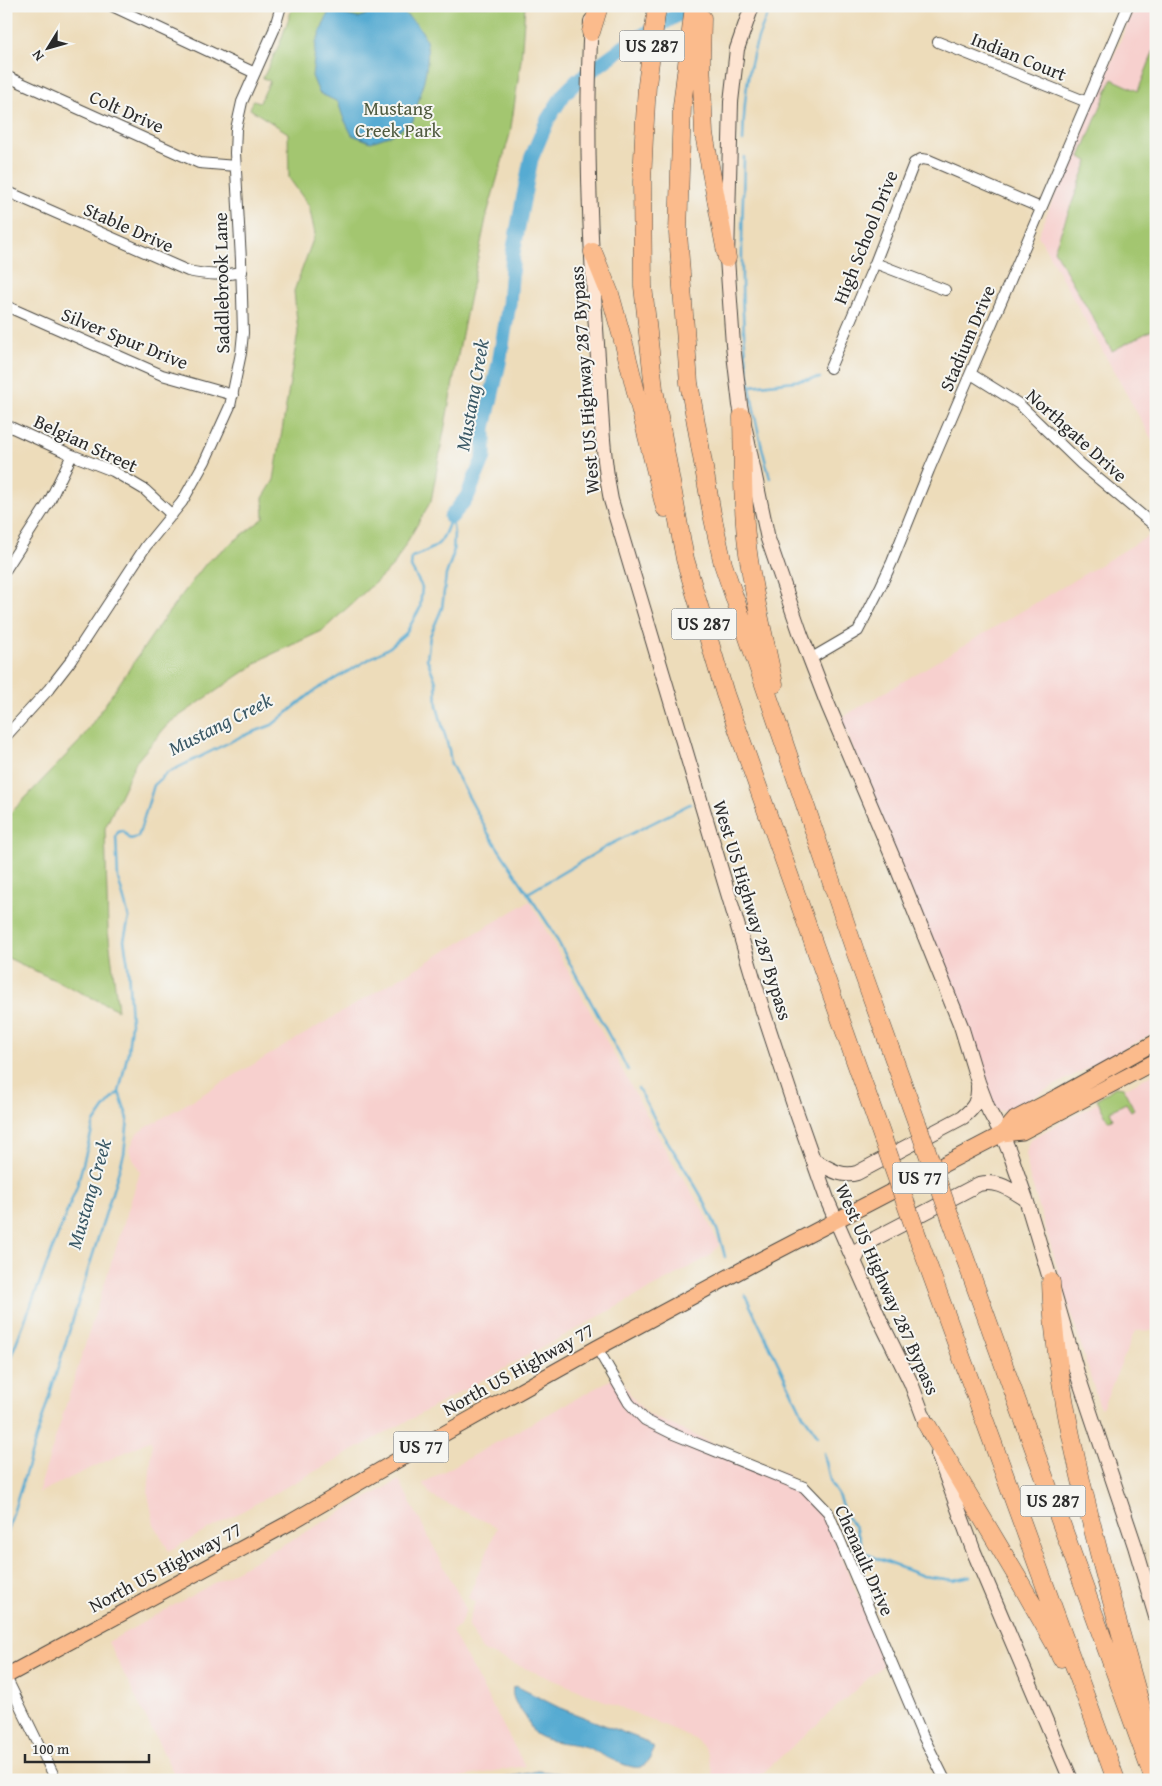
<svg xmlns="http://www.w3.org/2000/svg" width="1162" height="1786" font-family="'Gentium Book Plus',serif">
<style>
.built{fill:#f7d0ce}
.green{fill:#a3c66f;stroke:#67784d}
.water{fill:#56abd2;stroke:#406b7e}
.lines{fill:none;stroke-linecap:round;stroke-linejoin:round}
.stream{stroke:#56abd2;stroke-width:2.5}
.river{stroke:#56abd2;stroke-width:15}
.minor-casing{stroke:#484640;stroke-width:12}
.secondary-casing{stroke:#484640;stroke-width:16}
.primary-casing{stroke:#484640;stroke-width:17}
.motorway-casing{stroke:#484640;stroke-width:19}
.minor{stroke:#fff;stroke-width:10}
.secondary{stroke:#fde4d1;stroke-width:14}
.primary{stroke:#fbbb8c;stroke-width:15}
.motorway{stroke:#fbbb8c;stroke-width:18}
.motorway-bridge-casing{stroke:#484640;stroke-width:19;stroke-linecap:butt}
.motorway-bridge{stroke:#fbbb8c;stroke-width:18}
.labels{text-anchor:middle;stroke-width:4;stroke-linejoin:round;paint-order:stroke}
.shield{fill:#f6f6f2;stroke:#686867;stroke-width:1}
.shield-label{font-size:18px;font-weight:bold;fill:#2b2b2b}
.street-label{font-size:19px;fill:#2b2b2b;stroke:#f6f6f2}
.park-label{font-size:19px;fill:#4f5a3f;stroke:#f6f6f2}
.water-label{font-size:20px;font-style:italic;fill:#3a5865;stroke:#f6f6f2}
</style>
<rect width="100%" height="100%" fill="#f6f6f2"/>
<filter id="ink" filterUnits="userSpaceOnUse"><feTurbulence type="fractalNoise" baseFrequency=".02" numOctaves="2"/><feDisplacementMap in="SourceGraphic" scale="10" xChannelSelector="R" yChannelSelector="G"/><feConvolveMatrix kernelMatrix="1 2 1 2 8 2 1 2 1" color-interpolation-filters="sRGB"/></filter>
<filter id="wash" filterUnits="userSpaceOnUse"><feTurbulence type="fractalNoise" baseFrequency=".0096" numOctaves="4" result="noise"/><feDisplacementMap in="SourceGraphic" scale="20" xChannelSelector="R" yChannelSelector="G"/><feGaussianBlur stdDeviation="1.12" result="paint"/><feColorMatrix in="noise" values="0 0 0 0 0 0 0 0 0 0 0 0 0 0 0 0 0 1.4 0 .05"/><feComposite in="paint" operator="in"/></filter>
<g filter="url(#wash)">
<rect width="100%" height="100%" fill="#eddcba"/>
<path class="built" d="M 1135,6 L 1156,6 L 1156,447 L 1038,235 Z
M 1152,534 L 1156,538 L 1156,1032 L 1006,1111 L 997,1111 L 993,1108 L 841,718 Z
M 530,901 L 672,1161 L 703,1210 L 719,1245 L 710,1256 L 169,1551 L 154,1524 L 148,1494 L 152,1448 L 151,1440 L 38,1493 L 140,1172 L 129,1150 L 137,1133 Z
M 1156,1072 L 1156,1330 L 1135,1331 L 1103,1406 L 1100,1408 L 1027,1168 L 1026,1154 L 1028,1144 L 1034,1137 Z
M 619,1375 L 631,1396 L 647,1414 L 779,1473 L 785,1472 L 798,1493 L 825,1517 L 875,1636 L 883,1665 L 755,1780 L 714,1780 L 708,1754 L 703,1746 L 696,1740 L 678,1731 L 488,1653 L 481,1649 L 469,1626 L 469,1620 L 475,1602 L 468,1598 L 497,1527 L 431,1496 L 423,1483 Z
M 399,1480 L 466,1609 L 459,1627 L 452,1631 L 525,1766 L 442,1780 L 177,1780 L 108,1642 Z"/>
<path class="green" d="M 293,6 L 525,6 L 521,60 L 510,134 L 487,214 L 462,334 L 431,501 L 393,566 L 322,631 L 266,657 L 169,723 L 136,762 L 105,828 L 108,930 L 118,1010 L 6,957 L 6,818 L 80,741 L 162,621 L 207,562 L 264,518 L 263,498 L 274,480 L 298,332 L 294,291 L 315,234 L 309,206 L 289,178 L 288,133 L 250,109 L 253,100 L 260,102 L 270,81 L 263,78 L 280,43 Z
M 1156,45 L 1156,328 L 1112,351 L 1054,250 L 1088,161 L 1080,157 L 1112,79 L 1138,91 Z
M 1115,1087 L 1123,1088 L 1134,1109 L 1131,1111 L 1126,1103 L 1110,1111 L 1113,1118 L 1108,1121 L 1097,1100 Z"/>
<path class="water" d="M 395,7 C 407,15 423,27 426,41 C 432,64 418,99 413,121 L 392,135 L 371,142 L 352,135 L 343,117 L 338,102 L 319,93 L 312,76 L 316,43 L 329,11 L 358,18 L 381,8 Z
M 516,1686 L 560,1708 L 643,1740 L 653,1747 L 654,1750 C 651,1756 648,1765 640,1767 C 630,1770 600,1754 591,1749 C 574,1741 551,1745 535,1734 C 532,1731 530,1725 528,1721 C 522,1710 510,1701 513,1687 Z
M 538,1771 L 566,1774 L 578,1780 L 496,1780 Z"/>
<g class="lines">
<path class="stream" d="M 743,141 C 744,94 749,48 772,6
M 744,157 C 743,209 740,261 743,313 C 745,367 755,426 770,478
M 751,386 L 820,378
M 452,519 L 454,533 L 453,555 L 446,575 L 442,608 L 430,636 L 427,659 L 436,682 L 437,706 L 449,750 L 451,764 L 488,833 L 550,927 L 628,1070
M 528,893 L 611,844 L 690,804
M 638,1088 C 647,1104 655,1120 664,1136 C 688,1174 716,1213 725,1257
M 745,1295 L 803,1415 L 818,1436
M 6,1369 L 77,1186 L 94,1123 L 105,1107 L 119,1092
M 824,1453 L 831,1484 L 838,1495 L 846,1516 L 855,1527 L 865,1552 L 873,1557 L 923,1576 L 953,1580 L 970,1576
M 6,1536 L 124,1154 L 128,1119 L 119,1092 L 128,1052 L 131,1023 L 128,965 L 124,940 L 129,918 L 118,878 L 116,836 L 118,832 L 123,831 L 130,839 L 138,837 L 154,785 L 167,773 L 240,737 L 272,725 L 314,691 L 390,647 L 406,633 L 420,608 L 422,587 L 411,567 L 412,557 C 440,546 442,545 451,517"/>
<path class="river" d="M 451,517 L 467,497 L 484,457 L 484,428 L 499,363 L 509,304 L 513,253 L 531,159 L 548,119 L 564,94 L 577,81 L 625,46 L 692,6"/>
</g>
</g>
<g filter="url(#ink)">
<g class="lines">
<g class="minor-casing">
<path id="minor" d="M 112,6 L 255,73
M 938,42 L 1087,102
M 6,76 L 199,163 L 236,166
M 6,191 L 188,271 C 207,275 222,276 242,272
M 875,263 L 945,290
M 6,306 L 162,375 L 233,395
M 830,368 L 875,263 L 914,163 L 921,159 L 929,160 L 1041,208
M 971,374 L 1019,404 L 1081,464 L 1156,527
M 6,425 L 72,455 L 113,471 L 145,490 L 172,515
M 6,569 L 49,502 L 72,455
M 810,659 L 858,631 L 880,588 L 892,562 L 929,470 L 1128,6
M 6,736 L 49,689 L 70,662 L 146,546 L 182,502 L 205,461 L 230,406 L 241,353 L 243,333 L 241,260 L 235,153 L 236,129 L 242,102 L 274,30 L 281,6
M 597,1348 L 629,1403 L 645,1420 L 671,1433 L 804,1487 L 828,1512 L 922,1734 L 945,1780
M 6,1677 L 56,1780"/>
</g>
<g class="secondary-casing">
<path id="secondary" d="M 752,6 L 737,49 L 731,102 L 727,258 L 733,345 L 740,405 L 768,539 L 801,635 L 828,705 L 896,865 L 961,1026 L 978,1082 L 989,1111 L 1002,1134 L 1011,1156 L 1026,1199 L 1051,1282 L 1078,1376 L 1135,1546 L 1156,1617
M 591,21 C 585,129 590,237 597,344 C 601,396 601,449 611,500 L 763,1011 L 795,1108 L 828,1202 L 880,1320 L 911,1383 L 930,1434
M 813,1160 C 827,1167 840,1178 857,1173 L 963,1117 C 974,1108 979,1101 978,1086
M 854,1262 L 861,1248 L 876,1238 L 979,1184 C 999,1180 1009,1189 1026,1199
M 938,1454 L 974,1552 L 1071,1780"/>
</g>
<g class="primary-casing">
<path id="primary" d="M 1002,1134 L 1022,1132 L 1156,1061
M 6,1676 L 291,1522 L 415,1450 L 597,1348 L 760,1260 L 1002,1134 L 1015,1119 L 1059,1096 L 1156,1042"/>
</g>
<g class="motorway-casing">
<path id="motorway" d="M 657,6 L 647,85 L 644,137 L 642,182 L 643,286 L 654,389 L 685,559 L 725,694 L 883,1139
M 694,6 L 682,106 L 678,233 L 689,383 L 712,514 L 723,564 L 855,951 L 917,1123
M 702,18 L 701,60 L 704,134 L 727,258
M 591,32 L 599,6
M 593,252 L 610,294 L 625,348 L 665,508
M 742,417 C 743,456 742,497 746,536 C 751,586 764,635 774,684
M 952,1222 L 1154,1780
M 918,1238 L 1116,1780
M 1051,1282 C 1054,1375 1078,1472 1101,1561 C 1118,1624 1135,1686 1153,1748
M 927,1425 L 1016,1575 L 1056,1646 L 1061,1658"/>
</g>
<use href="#minor" class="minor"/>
<use href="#secondary" class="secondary"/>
<use href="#primary" class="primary"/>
<use href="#motorway" class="motorway"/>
<g class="motorway-bridge-casing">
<path id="motorway-bridge" d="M 917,1123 L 952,1222
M 883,1139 L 918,1238"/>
</g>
<use href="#motorway-bridge" class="motorway-bridge"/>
</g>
</g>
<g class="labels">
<g class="shield">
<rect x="619.5" y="30.5" width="65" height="31" rx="4"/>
<rect x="671.5" y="608.5" width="65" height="31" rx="4"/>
<rect x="892.5" y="1162.5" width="55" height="31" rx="4"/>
<rect x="393.5" y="1431.5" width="55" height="31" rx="4"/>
<rect x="1020.5" y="1485.5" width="65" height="31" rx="4"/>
</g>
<g class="shield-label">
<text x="652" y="52">US 287</text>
<text x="704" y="630">US 287</text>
<text x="920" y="1184">US 77</text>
<text x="421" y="1453">US 77</text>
<text x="1053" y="1507">US 287</text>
</g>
<g class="street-label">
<text transform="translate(1019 56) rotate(22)" y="7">Indian Court</text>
<text transform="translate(127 111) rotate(24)" y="7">Colt Drive</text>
<text transform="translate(129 227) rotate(24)" y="7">Stable Drive</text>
<text transform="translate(865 237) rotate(-68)" y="7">High School Drive</text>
<text transform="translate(221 283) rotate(-91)" y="7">Saddlebrook Lane</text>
<text transform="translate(125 338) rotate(22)" y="7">Silver Spur Drive</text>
<text transform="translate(967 338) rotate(-67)" y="7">Stadium Drive</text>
<text transform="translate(584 380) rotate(-94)" y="7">West US Highway 287 Bypass</text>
<text transform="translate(1077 435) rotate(42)" y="7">Northgate Drive</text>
<text transform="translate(86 443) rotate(25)" y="7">Belgian Street</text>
<text transform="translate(753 910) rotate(73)" y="7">West US Highway 287 Bypass</text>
<text transform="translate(888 1289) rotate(66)" y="7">West US Highway 287 Bypass</text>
<text transform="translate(518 1369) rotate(-29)" y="7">North US Highway 77</text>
<text transform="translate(865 1560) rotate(66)" y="7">Chenault Drive</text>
<text transform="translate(165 1567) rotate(-28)" y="7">North US Highway 77</text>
</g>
<g class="park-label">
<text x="398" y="115">Mustang<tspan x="398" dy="22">Creek Park</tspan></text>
</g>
<g class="water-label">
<text transform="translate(472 395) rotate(-80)" y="7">Mustang Creek</text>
<text transform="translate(220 724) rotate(-27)" y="7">Mustang Creek</text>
<text transform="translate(89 1194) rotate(-74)" y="7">Mustang Creek</text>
</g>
</g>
<rect width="1162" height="1786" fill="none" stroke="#f6f6f2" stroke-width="25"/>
<g transform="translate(48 48) rotate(233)" stroke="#f6f6f2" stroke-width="4" paint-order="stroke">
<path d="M0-4L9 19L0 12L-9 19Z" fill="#2b2b2b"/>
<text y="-8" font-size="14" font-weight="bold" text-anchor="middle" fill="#2b2b2b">N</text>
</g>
<path d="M25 1754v8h124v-8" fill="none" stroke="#2b2b2b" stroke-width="2.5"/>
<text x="32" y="1754" font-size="15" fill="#2b2b2b" stroke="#f6f6f2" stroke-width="4" paint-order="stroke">100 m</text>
</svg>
